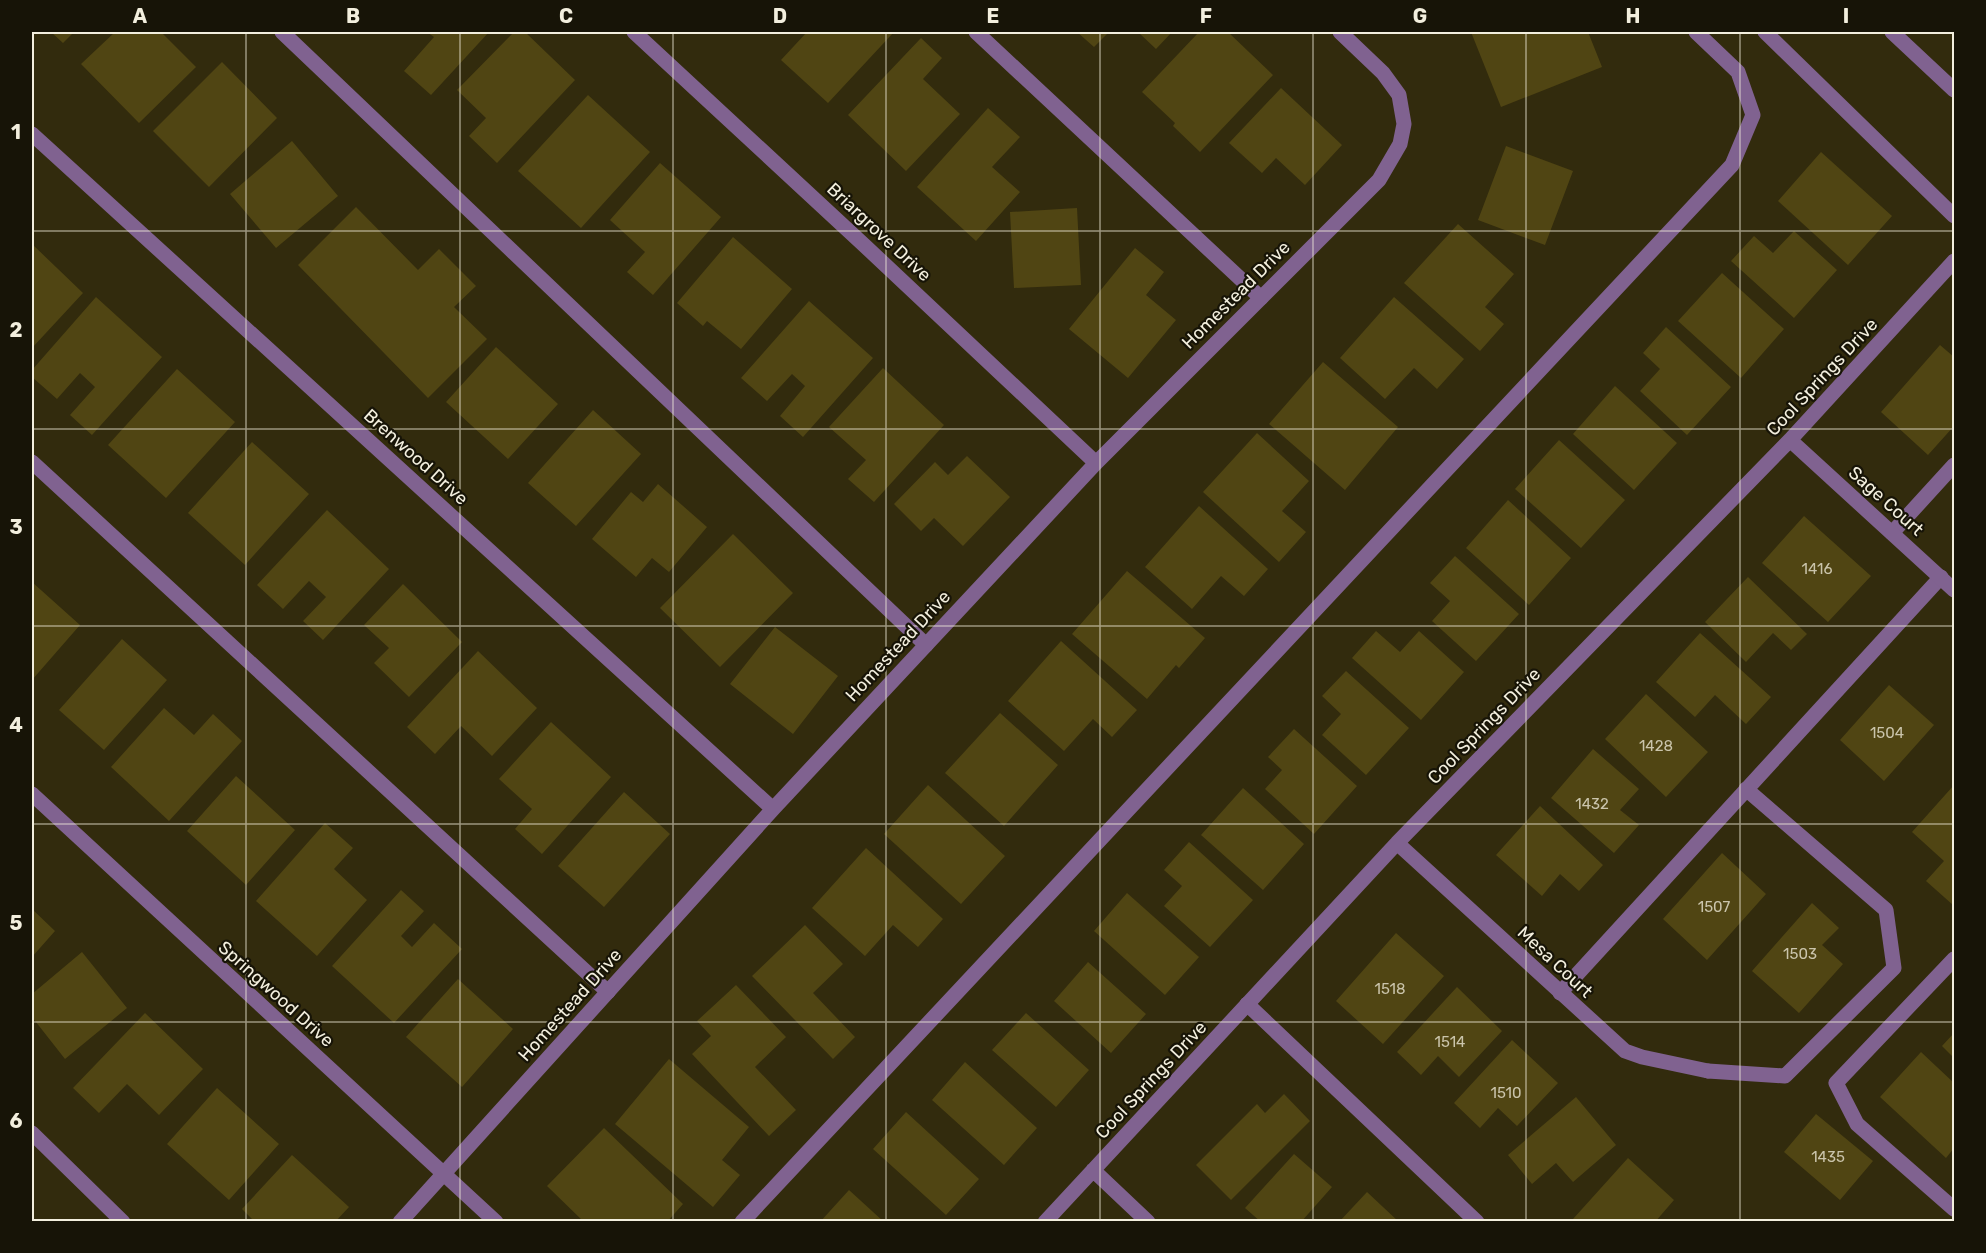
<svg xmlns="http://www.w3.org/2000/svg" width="1986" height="1253" font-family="Rubik,sans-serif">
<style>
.building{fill:#504513}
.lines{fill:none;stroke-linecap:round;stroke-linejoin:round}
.service{stroke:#806290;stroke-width:15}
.minor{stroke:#806290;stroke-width:15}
.tertiary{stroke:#806290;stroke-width:15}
.grid{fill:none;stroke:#f3efde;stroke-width:1.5;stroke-opacity:0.55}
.labels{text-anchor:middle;stroke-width:4.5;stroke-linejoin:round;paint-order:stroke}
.number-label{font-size:15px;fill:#cac4ab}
.street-label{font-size:18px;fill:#f3efde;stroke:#171407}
.neatline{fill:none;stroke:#f3efde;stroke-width:2}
.grid-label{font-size:20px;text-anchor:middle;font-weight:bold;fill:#f3efde}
</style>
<rect width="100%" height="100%" fill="#322b0d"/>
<path class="building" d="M 51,32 L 74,32 L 63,43 Z
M 115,32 L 161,32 L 196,67 L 139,123 L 81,64 Z
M 427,32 L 489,32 L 431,95 L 404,71 L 434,37 Z
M 514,32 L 525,32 L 575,80 L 497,163 L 469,136 L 486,118 L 457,90 Z
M 807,32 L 894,32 L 828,103 L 781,60 Z
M 1077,32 L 1109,32 L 1094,47 Z
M 1138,32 L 1172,32 L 1156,49 Z
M 1199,32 L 1228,32 L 1273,75 L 1200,152 L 1173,126 L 1175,123 L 1142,92 Z
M 1471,32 L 1588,32 L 1602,67 L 1501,107 Z
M 921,38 L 942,58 L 923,79 L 960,114 L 906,171 L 848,115 Z
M 222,62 L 277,118 L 209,187 L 153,131 Z
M 1281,88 L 1342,145 L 1305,185 L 1276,158 L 1262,173 L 1229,143 Z
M 588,95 L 650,152 L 581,228 L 518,171 Z
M 988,108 L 1020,137 L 992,167 L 1020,192 L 976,241 L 917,187 Z
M 292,141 L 338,196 L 276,248 L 230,194 Z
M 1506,146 L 1573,171 L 1545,245 L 1478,220 Z
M 1821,152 L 1892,216 L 1848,265 L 1778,201 Z
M 660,163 L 721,217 L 653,295 L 627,272 L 645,252 L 610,220 Z
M 356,207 L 418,270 L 439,249 L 476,286 L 454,307 L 487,339 L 428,398 L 298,265 Z
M 1077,208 L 1081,285 L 1014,288 L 1010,212 Z
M 1458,224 L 1514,274 L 1485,307 L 1504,324 L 1480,351 L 1404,283 Z
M 1794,231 L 1837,270 L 1794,318 L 1731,261 L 1754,236 L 1773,253 Z
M 733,237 L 792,289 L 741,349 L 707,321 L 703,326 L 677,303 Z
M 32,244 L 83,293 L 32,348 Z
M 1135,248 L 1164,272 L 1146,295 L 1176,320 L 1128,378 L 1069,329 Z
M 1722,273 L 1784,329 L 1741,378 L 1678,321 Z
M 96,297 L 162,357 L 92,435 L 70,415 L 95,387 L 80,373 L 57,399 L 32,377 L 32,370 Z
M 1394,297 L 1464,359 L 1437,389 L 1414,368 L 1385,399 L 1340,358 Z
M 809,301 L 873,358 L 803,437 L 780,416 L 805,386 L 792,374 L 767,401 L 741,378 Z
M 1666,327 L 1731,387 L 1687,435 L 1640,391 L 1660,369 L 1643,353 Z
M 1940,345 L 1954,357 L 1954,426 L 1928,455 L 1881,412 Z
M 496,347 L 558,404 L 508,459 L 446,402 Z
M 1323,362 L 1398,427 L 1345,490 L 1269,424 Z
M 883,368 L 944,425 L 874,502 L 848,479 L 866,460 L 829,427 Z
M 177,369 L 235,422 L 166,498 L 108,445 Z
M 1615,386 L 1677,443 L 1634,490 L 1573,434 Z
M 593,410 L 641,454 L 576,526 L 528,483 Z
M 1257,433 L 1309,481 L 1282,511 L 1306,532 L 1279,562 L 1203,492 Z
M 1559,440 L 1625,500 L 1581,548 L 1515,489 Z
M 252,442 L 309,494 L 245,565 L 188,513 Z
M 967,456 L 1010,497 L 963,546 L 934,518 L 921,531 L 894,504 L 935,462 L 948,475 Z
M 658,484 L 707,527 L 669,572 L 652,558 L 636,577 L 592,539 L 631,492 L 643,502 Z
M 1508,500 L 1571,558 L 1529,605 L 1466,548 Z
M 1199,506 L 1268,569 L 1244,596 L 1221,576 L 1192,609 L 1145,567 Z
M 327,510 L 389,569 L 323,640 L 303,621 L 326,597 L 309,581 L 283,609 L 257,585 Z
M 1804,516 L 1871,576 L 1828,622 L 1762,563 Z
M 733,534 L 793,593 L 720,667 L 660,608 Z
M 1455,556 L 1519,614 L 1476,661 L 1432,621 L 1450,601 L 1430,583 Z
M 1127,571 L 1205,638 L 1179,668 L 1176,665 L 1147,699 L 1072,634 Z
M 1748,577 L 1807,634 L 1791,650 L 1773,633 L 1746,662 L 1705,622 Z
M 32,582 L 80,625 L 32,680 Z
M 403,584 L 462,642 L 409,697 L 374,663 L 389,648 L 364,625 Z
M 775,627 L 838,676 L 793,734 L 730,684 Z
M 1376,631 L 1400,652 L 1419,631 L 1464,672 L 1421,720 L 1352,658 Z
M 1700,633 L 1771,697 L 1746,724 L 1715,695 L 1695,717 L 1656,682 Z
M 122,639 L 167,680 L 104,750 L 59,710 Z
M 1061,641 L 1137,710 L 1112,737 L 1093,719 L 1064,751 L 1008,701 Z
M 478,651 L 537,708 L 492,756 L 461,726 L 435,754 L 407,727 Z
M 1346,671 L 1409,728 L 1366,775 L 1322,735 L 1341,714 L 1322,696 Z
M 1889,685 L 1934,725 L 1884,781 L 1840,740 Z
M 1646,694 L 1708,752 L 1666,797 L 1605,739 Z
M 164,708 L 194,735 L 213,714 L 242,741 L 169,821 L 111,767 Z
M 1000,713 L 1058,765 L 1004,826 L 945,773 Z
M 551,722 L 611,777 L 542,854 L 515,829 L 532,809 L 499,779 Z
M 1294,729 L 1357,786 L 1314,834 L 1265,789 L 1282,770 L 1268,757 Z
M 1593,749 L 1639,789 L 1620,810 L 1639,825 L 1614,853 L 1551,798 Z
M 236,776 L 295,830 L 246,885 L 187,831 Z
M 928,785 L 1005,856 L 961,904 L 884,834 Z
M 1954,785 L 1954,903 L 1953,905 L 1926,881 L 1944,861 L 1912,832 Z
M 1243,788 L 1304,844 L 1263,890 L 1201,835 Z
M 624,792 L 670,834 L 604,907 L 558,866 Z
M 1540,806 L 1603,865 L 1579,891 L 1560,874 L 1542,896 L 1496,855 Z
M 325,823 L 353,848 L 334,869 L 367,900 L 317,956 L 256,901 Z
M 1189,842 L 1253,900 L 1210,947 L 1164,906 L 1182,886 L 1164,870 Z
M 866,848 L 943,919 L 918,947 L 893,925 L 865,956 L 812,908 Z
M 1722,853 L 1766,894 L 1707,960 L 1663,919 Z
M 401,890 L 424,911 L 401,936 L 412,947 L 434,923 L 462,949 L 394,1023 L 332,966 Z
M 1127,893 L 1199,957 L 1165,995 L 1094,931 Z
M 1812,903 L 1839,928 L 1822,945 L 1843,964 L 1799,1013 L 1752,971 Z
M 32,909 L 55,931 L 32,957 Z
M 805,925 L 843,964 L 813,993 L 855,1037 L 833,1059 L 752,976 Z
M 1396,933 L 1444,976 L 1383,1044 L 1336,1001 Z
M 82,952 L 127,1008 L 65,1059 L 32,1017 L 32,994 Z
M 1088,962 L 1146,1014 L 1111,1053 L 1054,1001 Z
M 458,979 L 513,1029 L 462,1087 L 406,1037 Z
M 736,985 L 786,1037 L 755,1067 L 796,1110 L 769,1136 L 692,1054 L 711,1036 L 697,1021 Z
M 1457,987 L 1502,1031 L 1459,1077 L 1438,1056 L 1421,1075 L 1397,1052 Z
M 145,1013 L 203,1069 L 159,1115 L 127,1084 L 99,1113 L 73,1088 Z
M 1026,1013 L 1089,1070 L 1056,1107 L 992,1050 Z
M 1954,1033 L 1954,1058 L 1942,1046 Z
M 1512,1040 L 1558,1083 L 1517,1126 L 1498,1108 L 1480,1128 L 1454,1103 Z
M 1921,1052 L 1954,1083 L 1954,1148 L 1946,1158 L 1880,1097 Z
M 669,1059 L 749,1127 L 722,1160 L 740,1175 L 713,1207 L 615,1124 Z
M 965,1062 L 1037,1128 L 1004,1165 L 932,1100 Z
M 217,1088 L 279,1144 L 229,1200 L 167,1144 Z
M 1284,1094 L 1310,1121 L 1231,1200 L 1196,1165 L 1257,1104 L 1265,1113 Z
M 1576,1097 L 1616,1145 L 1573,1182 L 1556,1163 L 1532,1184 L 1508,1155 Z
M 906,1112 L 979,1179 L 946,1215 L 873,1149 Z
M 1816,1114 L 1873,1161 L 1840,1200 L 1784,1152 Z
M 604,1128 L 683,1204 L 667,1222 L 584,1222 L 547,1186 Z
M 1294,1154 L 1332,1187 L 1301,1222 L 1261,1222 L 1245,1208 Z
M 292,1155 L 349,1207 L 335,1222 L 255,1222 L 242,1209 Z
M 1628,1158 L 1674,1200 L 1655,1222 L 1576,1222 L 1573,1219 Z
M 849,1190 L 884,1222 L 820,1222 Z
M 1367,1192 L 1399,1222 L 1339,1222 Z"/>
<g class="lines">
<path class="service" d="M 282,32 L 926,645
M 976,32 L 1261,298
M 32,462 L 608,992
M 1892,533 L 1954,465
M 1954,959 L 1836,1083 L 1857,1124 L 1954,1209
M 1560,993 L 1941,577
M 1247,1004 L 1477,1222
M 1708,1071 L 1785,1076 L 1894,968 L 1886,910 L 1746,789
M 32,1133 L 123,1222
M 742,1222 L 1732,165 L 1753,115 L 1738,72 L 1696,32"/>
<path class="minor" d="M 634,32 L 864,245 L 1096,463
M 32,134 L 773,809
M 1790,440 L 1954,590
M 32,794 L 496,1222
M 1397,843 L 1625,1051 L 1642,1057 L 1708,1071
M 1093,1170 L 1148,1222
M 400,1222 L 773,809 L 1096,463 L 1379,180 L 1400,144 L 1404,124 L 1399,95 L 1383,73 L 1340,32
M 1045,1222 L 1397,843 L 1790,440 L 1954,261"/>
<path class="tertiary" d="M 1765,32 L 1954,216
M 1892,32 L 1954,90"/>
</g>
<path class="grid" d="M 246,32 L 246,1222M 460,32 L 460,1222M 673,32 L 673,1222M 886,32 L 886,1222M 1100,32 L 1100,1222M 1313,32 L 1313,1222M 1526,32 L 1526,1222M 1740,32 L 1740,1222M 32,231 L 1954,231M 32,429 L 1954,429M 32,626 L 1954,626M 32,824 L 1954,824M 32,1022 L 1954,1022"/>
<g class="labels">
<g class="number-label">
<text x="1817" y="574">1416</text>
<text x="1887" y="738">1504</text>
<text x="1656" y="751">1428</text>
<text x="1592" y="809">1432</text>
<text x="1714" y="912">1507</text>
<text x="1800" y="959">1503</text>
<text x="1390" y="994">1518</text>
<text x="1450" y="1047">1514</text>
<text x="1506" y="1098">1510</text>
<text x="1828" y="1162">1435</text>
</g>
<g class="street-label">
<text transform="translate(879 232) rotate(43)" y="6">Briargrove Drive</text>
<text transform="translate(1236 295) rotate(-45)" y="6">Homestead Drive</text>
<text transform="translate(1822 377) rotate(-47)" y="6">Cool Springs Drive</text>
<text transform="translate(416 457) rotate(42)" y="6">Brenwood Drive</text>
<text transform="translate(1886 501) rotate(42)" y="6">Sage Court</text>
<text transform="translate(898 646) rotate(-47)" y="6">Homestead Drive</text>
<text transform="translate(1484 726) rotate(-46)" y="6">Cool Springs Drive</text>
<text transform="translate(1555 962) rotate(43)" y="6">Mesa Court</text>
<text transform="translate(276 994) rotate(42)" y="6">Springwood Drive</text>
<text transform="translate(570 1005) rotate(-48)" y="6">Homestead Drive</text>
<text transform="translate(1151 1080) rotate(-47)" y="6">Cool Springs Drive</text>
</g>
</g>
<rect width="1986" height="1253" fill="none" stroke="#171407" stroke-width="66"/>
<rect x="33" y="33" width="1920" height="1187" class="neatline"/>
<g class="grid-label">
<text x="140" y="23">A</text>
<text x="353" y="23">B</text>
<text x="566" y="23">C</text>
<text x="780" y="23">D</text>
<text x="993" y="23">E</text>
<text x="1206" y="23">F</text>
<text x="1420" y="23">G</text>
<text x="1633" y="23">H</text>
<text x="1846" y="23">I</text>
<text x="16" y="139">1</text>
<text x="16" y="337">2</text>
<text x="16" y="534">3</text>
<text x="16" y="732">4</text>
<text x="16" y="930">5</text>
<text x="16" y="1128">6</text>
</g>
</svg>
